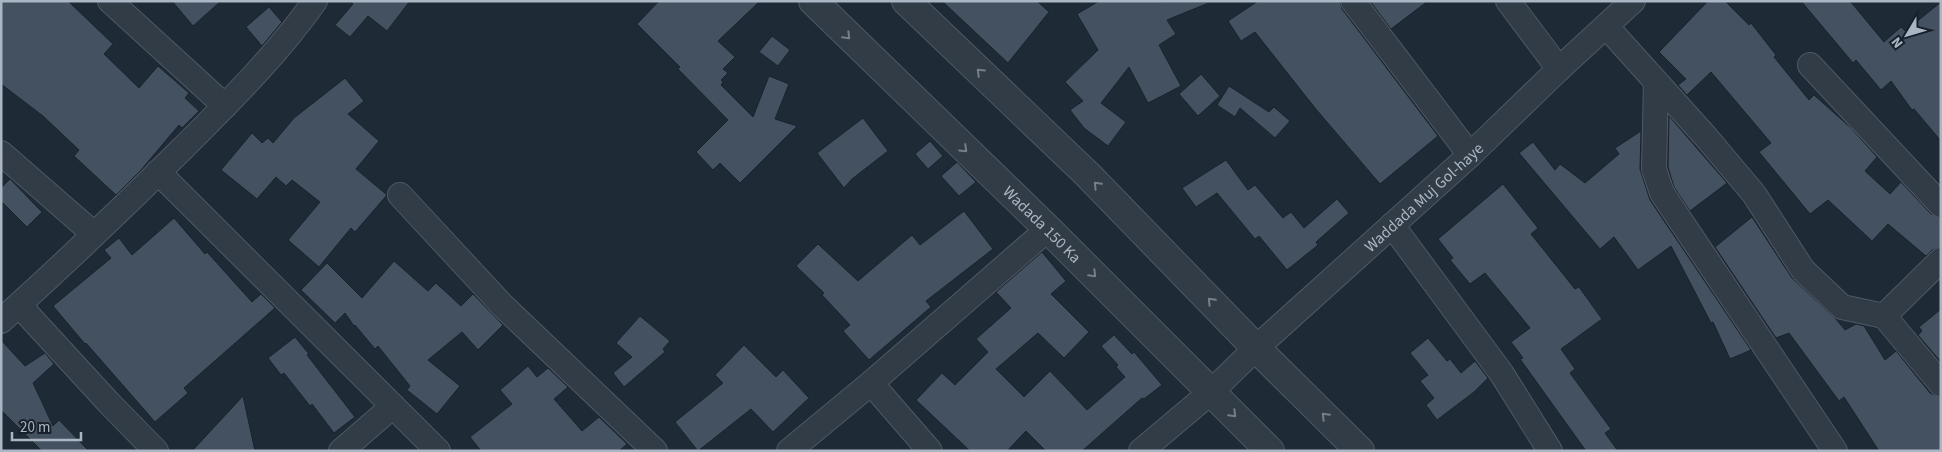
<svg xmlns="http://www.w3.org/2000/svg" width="1942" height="452" font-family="'Source Sans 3',sans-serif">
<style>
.building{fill:#445160;stroke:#19232d}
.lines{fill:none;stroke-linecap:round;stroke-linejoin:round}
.minor-casing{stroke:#4f5965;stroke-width:26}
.tertiary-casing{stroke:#4f5965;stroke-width:30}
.minor{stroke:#323c46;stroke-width:24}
.tertiary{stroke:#323c46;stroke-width:28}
.oneway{stroke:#757f8b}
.labels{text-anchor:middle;stroke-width:4.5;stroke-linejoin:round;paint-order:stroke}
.street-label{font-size:16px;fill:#abb6c4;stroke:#18212b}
</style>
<rect width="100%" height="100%" fill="#1e2a36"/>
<path class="building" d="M 1,1 L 68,1 L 113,44 L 104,54 L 139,88 L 158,66 L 189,93 L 185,98 L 199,111 L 182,128 L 179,125 L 141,170 L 116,195 L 74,156 L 79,150 L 43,116 L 1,84 Z
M 172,1 L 221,1 L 193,26 Z
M 350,1 L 410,1 L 387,31 L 368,16 L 350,37 L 335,25 L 353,4 Z
M 659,1 L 760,1 L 718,41 L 735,57 L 723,69 L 728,73 L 721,80 L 723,82 L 721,85 L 753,117 L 769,76 L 789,84 L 775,119 L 797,126 L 740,183 L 720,163 L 713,170 L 696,152 L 728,120 L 678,69 L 680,67 L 637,24 Z
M 942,1 L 1037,1 L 1049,12 L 1008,63 Z
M 1099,1 L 1211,2 L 1167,20 L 1176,34 L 1159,45 L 1181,86 L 1148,103 L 1129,67 L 1101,103 L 1126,122 L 1108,146 L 1084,128 L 1070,110 L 1083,101 L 1065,82 L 1098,50 L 1077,14 Z
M 1258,1 L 1340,1 L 1342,9 L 1438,136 L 1380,184 L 1315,108 L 1255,32 L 1241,41 L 1228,21 Z
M 1370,1 L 1428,1 L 1391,29 Z
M 1708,1 L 1725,1 L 1749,25 L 1751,23 L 1776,55 L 1774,57 L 1809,100 L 1814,95 L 1851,128 L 1877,157 L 1865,171 L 1890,194 L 1901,182 L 1931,214 L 1941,218 L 1941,247 L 1932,250 L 1926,256 L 1888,224 L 1872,241 L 1828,200 L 1810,214 L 1759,152 L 1771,143 L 1711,72 L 1687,95 L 1678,85 L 1686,79 L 1659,52 Z
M 1801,1 L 1850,1 L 1884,42 L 1901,27 L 1905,31 L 1941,2 L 1941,141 L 1914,109 L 1912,110 L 1891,81 L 1881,90 L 1856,60 L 1853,63 Z
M 269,7 L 282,22 L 262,46 L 246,27 Z
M 772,36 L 790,50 L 778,66 L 759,52 Z
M 1201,74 L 1220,96 L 1198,116 L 1179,94 Z
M 345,78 L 364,101 L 348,114 L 379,141 L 356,169 L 387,195 L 355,232 L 351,228 L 319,267 L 288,240 L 320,202 L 292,180 L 286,186 L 276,177 L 257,199 L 221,170 L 252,133 L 262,143 L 268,138 L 273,143 L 294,118 Z
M 1229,86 L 1269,112 L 1274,107 L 1290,121 L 1275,138 L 1240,108 L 1235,117 L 1217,105 Z
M 1669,116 L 1727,183 L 1690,211 L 1674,187 L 1668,167 Z
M 863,118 L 888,151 L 852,179 L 844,188 L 817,153 Z
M 1641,131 L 1640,169 L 1650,200 L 1751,350 L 1730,359 L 1713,322 L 1711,323 L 1671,246 L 1638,270 L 1614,237 L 1600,249 L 1519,153 L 1533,142 L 1555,170 L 1560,164 L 1585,183 L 1619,154 L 1615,148 Z
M 930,141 L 943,156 L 928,169 L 915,154 Z
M 1226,160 L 1248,190 L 1255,185 L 1283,218 L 1291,212 L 1304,228 L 1337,199 L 1349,213 L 1316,242 L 1318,245 L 1287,270 L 1259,236 L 1255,239 L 1217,193 L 1196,207 L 1182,188 Z
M 957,162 L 976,182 L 959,196 L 941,176 Z
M 10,179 L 42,212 L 27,227 L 1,201 L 1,188 Z
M 1503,184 L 1538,228 L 1531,234 L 1575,289 L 1579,287 L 1602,319 L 1561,349 L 1575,369 L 1570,373 L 1611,429 L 1605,433 L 1618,451 L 1586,451 L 1520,359 L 1523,358 L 1511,342 L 1530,328 L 1485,273 L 1470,284 L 1450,260 L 1453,258 L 1438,239 Z
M 964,211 L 993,249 L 926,301 L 931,307 L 869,360 L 843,331 L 850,325 L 822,295 L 824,293 L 796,266 L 818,244 L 858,281 L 912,235 L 920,245 Z
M 1752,217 L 1792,278 L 1836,319 L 1845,330 L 1856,324 L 1864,326 L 1885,360 L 1896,351 L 1930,393 L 1941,397 L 1941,451 L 1879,451 L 1844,397 L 1839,401 L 1789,333 L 1776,338 L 1715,247 Z
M 174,218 L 205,254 L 207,252 L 252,302 L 261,294 L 275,308 L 184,388 L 188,393 L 155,422 L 86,343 L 85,344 L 53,306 L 111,258 L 104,250 L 119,238 L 132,255 Z
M 1042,252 L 1066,281 L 1051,294 L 1089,332 L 1064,358 L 1038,333 L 996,369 L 1024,397 L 1050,371 L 1087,410 L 1125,377 L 1116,367 L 1118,365 L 1101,346 L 1114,335 L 1132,354 L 1134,352 L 1162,385 L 1144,399 L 1142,398 L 1082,451 L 1046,451 L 1026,431 L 1007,451 L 970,451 L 916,400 L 942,373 L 955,385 L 988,352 L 976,339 L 1011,308 L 996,292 Z
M 394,261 L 428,291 L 436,283 L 461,306 L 473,294 L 503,325 L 478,350 L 462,332 L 428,360 L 460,386 L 437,414 L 407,390 L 410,386 L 378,346 L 375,349 L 355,325 L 354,326 L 345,313 L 335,323 L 301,290 L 327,263 L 362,298 Z
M 1941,309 L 1941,362 L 1918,335 L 1922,331 L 1919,327 Z
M 640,316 L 670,341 L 663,349 L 665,352 L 624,387 L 613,373 L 632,357 L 616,343 Z
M 295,337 L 309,354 L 307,355 L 355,417 L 334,433 L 312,404 L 310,406 L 284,373 L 281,375 L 268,358 Z
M 1428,338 L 1447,361 L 1450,359 L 1461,373 L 1475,361 L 1488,378 L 1474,392 L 1437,420 L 1426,405 L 1434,398 L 1420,381 L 1428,375 L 1410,353 Z
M 1,340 L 25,366 L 45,353 L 54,364 L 33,383 L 53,426 L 59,420 L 89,451 L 42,451 L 1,410 Z
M 744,345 L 776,377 L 783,370 L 809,398 L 773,432 L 751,409 L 698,451 L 675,422 L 723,383 L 715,375 Z
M 528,366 L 537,377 L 548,368 L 568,387 L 554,399 L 582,431 L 599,417 L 627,444 L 619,451 L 481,451 L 470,437 L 512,404 L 500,390 Z
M 243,396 L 255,451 L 192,451 Z"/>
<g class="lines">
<g class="minor-casing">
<g id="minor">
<path d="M 110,1 L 225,106"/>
<path d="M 1353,1 L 1470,155"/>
<path d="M 1508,1 L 1559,69"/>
<path d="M 1606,26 L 1706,137 L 1754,194 L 1803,270 L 1842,307 L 1884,316 L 1941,384"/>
<path d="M 1810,65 L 1941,205"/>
<path d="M 1656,82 L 1654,169 L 1662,193 L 1835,451"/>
<path d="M 1,153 L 94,234"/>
<path d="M 158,172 L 438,451"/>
<path d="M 400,195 L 502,305 L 655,451"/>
<path d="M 1392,225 L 1502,374 L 1550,451"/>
<path d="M 19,305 L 109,403 L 156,451"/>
<path d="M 1884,316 L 1941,260"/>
<path d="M 1,321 C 63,265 124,207 183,148 C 229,102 277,55 315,1"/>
<path d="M 871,383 L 930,451"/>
<path d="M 341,451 L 393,406"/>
<path d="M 789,451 L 871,383 L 1048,229"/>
<path id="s1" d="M 1141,451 L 1211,392 L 1256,348 L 1470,155 L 1559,69 L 1633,1"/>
</g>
</g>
<g class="tertiary-casing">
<g id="tertiary">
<path id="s2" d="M 813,1 L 1048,229 L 1270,451"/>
<path d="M 906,1 L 1087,174 L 1256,348 L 1360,451"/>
</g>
</g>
<use href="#minor" class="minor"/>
<use href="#tertiary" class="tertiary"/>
</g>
<defs><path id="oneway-chevron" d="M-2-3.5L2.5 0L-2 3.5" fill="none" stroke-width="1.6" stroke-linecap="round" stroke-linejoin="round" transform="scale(1.25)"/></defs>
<g class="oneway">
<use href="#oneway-chevron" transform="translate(847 36) rotate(45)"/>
<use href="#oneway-chevron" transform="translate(980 72) rotate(-136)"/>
<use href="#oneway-chevron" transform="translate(964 149) rotate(44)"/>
<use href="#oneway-chevron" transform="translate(1097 185) rotate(-134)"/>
<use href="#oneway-chevron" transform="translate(1093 274) rotate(45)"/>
<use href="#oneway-chevron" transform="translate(1211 301) rotate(-134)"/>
<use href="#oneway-chevron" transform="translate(1233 414) rotate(45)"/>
<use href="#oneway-chevron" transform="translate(1325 416) rotate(-135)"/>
</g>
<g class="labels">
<g class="street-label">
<text dy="6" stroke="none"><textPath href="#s1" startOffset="380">Waddada Muj Gol-haye</textPath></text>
<text dy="6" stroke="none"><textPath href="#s2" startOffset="320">Wadada 150 Ka</textPath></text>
</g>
</g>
<rect width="1942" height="452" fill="none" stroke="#abb6c4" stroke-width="5"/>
<g transform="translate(1907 35) rotate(232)" stroke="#18212b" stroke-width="4" paint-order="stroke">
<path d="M0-4L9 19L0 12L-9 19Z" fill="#abb6c4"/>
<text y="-8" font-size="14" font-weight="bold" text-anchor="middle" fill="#abb6c4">N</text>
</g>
<path d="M12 432v8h69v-8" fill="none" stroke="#abb6c4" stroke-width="2.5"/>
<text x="20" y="432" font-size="15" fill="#abb6c4" stroke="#18212b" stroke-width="4" paint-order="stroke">20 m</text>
</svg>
